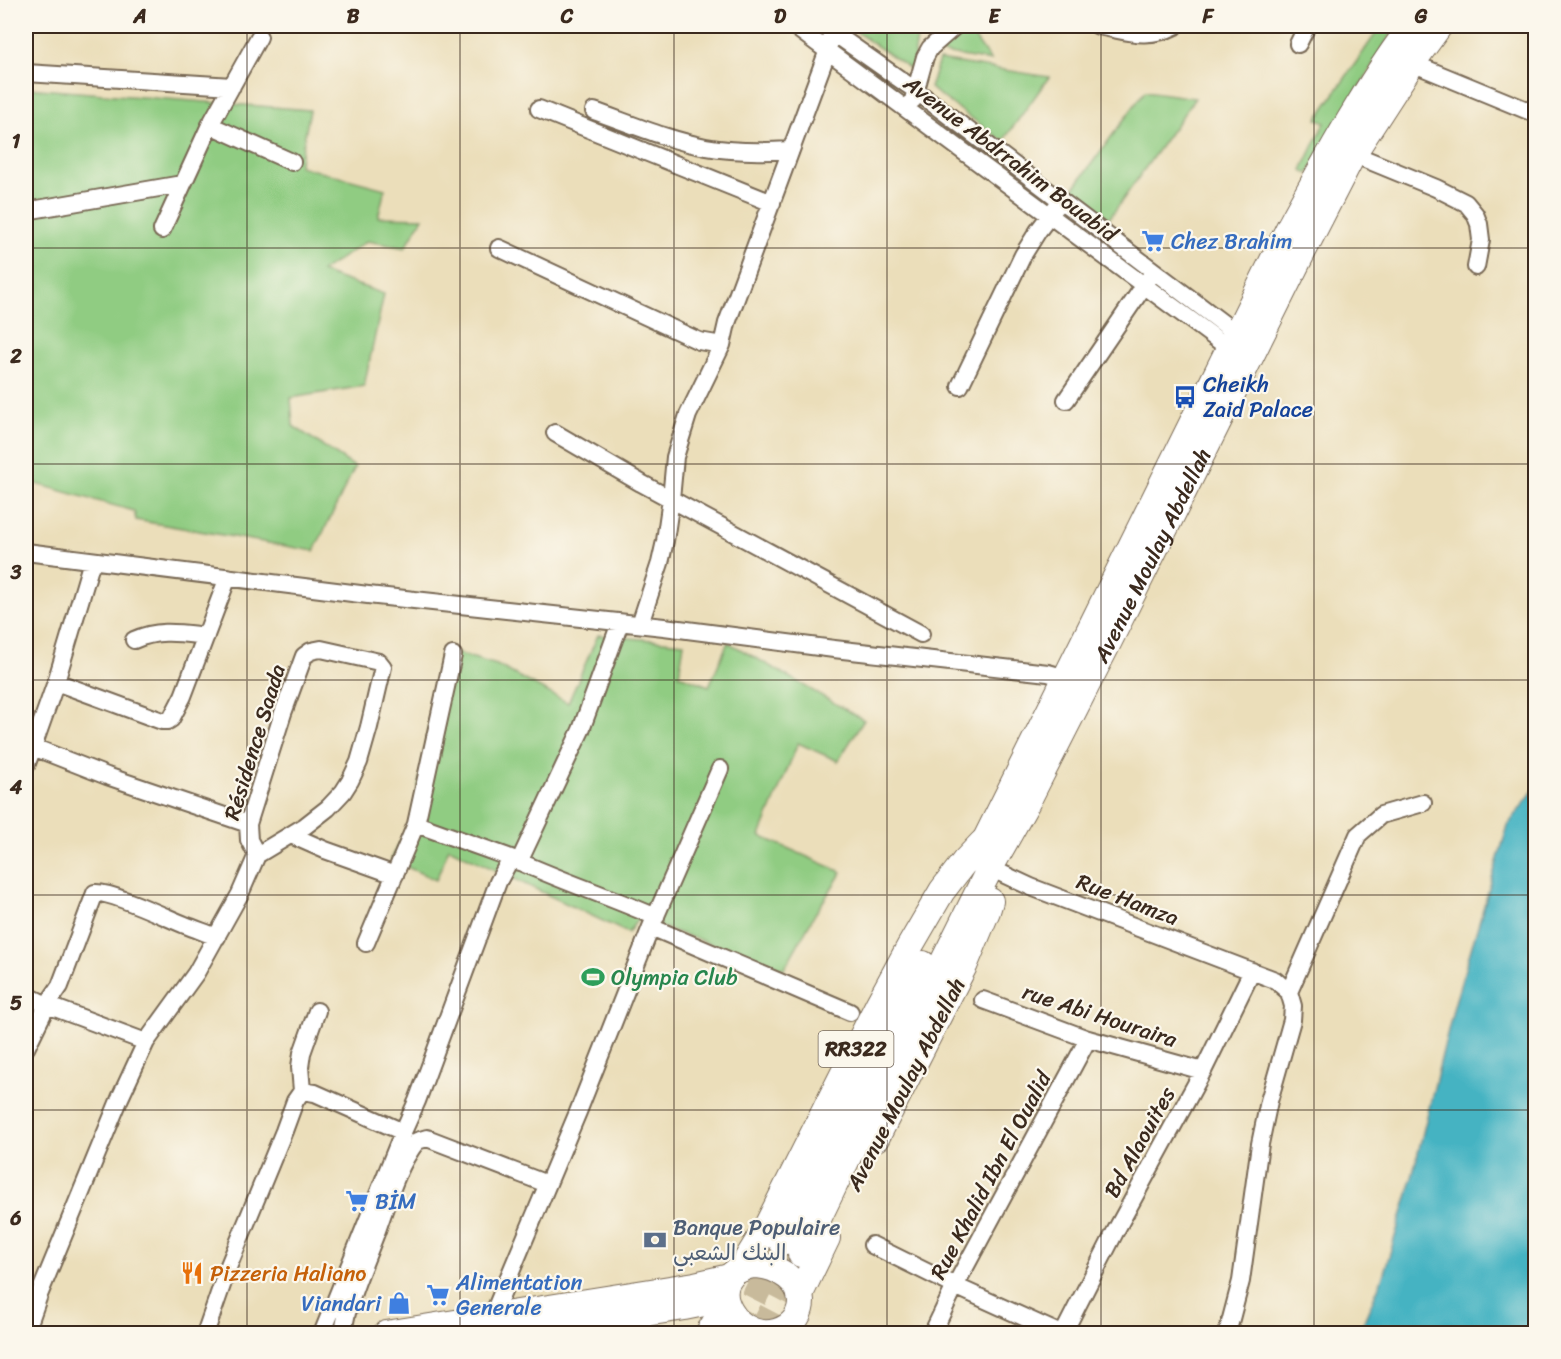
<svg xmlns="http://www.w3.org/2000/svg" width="1561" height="1359" font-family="Sriracha,'Playpen Sans Arabic',sans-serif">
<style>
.green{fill:#90cc82;stroke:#667b50;stroke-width:1.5}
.water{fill:#45b3c2;stroke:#406e70;stroke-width:1.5}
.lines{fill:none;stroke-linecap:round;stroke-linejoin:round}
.primary-tunnel{stroke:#c8ba9b;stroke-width:26;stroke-dasharray:26 13;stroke-linecap:butt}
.minor-casing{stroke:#796955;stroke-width:20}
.primary-casing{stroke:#796955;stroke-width:28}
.minor{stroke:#fff;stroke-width:16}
.primary{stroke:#fff;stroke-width:26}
.grid{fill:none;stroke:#3b2a1e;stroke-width:1.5;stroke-opacity:0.55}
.labels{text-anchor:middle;stroke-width:4.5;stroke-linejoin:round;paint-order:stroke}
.shield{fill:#fbf7ec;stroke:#75685c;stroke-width:1.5}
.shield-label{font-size:21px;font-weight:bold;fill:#3b2a1e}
.street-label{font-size:22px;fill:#3b2a1e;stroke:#fbf7ec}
.shop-label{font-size:22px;fill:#366cbe;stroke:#fbf7ec;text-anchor:start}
.transit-label{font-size:22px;fill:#164399;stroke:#fbf7ec;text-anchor:start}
.leisure-label{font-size:22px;fill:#27864d;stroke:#fbf7ec;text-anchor:start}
.service-label{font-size:22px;fill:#4e5e75;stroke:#fbf7ec;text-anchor:start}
.food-label{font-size:22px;fill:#c56008;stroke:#fbf7ec;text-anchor:start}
.neatline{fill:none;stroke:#3b2a1e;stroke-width:2}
.grid-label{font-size:20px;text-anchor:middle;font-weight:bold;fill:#3b2a1e}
</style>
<rect width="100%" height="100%" fill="#fbf7ec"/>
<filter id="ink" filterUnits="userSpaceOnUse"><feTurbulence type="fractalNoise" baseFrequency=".0167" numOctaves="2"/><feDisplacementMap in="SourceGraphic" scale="12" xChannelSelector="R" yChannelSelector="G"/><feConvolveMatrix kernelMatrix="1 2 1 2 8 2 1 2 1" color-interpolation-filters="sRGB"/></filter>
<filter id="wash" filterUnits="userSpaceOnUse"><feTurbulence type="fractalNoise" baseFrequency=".008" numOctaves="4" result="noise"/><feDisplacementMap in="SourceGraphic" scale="24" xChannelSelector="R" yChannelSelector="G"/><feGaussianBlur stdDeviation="1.35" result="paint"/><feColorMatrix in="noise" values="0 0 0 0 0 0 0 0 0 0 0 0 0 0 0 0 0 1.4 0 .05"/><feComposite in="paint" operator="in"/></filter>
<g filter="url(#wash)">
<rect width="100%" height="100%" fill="#ebdeba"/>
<path class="green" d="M 856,26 L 919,26 L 912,70 L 858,33 Z
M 921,26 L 949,26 L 933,39 L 919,37 Z
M 1381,26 L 1396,26 L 1308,174 L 1302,170 L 1325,122 L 1317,119 Z
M 968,29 L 991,61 L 937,52 Z
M 939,60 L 1049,77 L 1003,141 L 930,88 Z
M 26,88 L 310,110 L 299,166 L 385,189 L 378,217 L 423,218 L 405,248 L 367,241 L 321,272 L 384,294 L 364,386 L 291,398 L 293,426 L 355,467 L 314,551 L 136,520 L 134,511 L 26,481 Z
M 1145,91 L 1195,98 L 1109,219 L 1073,189 Z
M 598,635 L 684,643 L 679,675 L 709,686 L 728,642 L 864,720 L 838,761 L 798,743 L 760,836 L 842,872 L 815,914 L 784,969 L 638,919 L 628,933 L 449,848 L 436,880 L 391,860 L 413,815 L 442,649 L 497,665 L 568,703 Z"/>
<path class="water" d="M 1535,788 L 1535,1333 L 1359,1333 L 1383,1276 L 1408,1194 L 1454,1006 L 1508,825 Z"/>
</g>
<g filter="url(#ink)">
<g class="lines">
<path class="primary-tunnel" d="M 736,1334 L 782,1242
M 760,1334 L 799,1259"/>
<g class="minor-casing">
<path id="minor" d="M 794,26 L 1230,349
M 824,26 L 915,90 L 1237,334
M 1098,26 C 1126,31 1148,40 1175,26
M 1298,44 L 1307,26
M 1412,63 L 1536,114
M 26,73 L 232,86
M 913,100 L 925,57 L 930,48 L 955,26
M 539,109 L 772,203
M 594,111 C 631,124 668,140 706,147 C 734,152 762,152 791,150
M 210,125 L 292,162
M 1353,154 L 1436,188 L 1466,203 L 1475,214 L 1479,224 L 1481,240 L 1476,267
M 26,211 L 182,184
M 162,230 L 210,125 L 259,37
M 499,248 L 699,341 L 722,345 L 727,323 L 828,50 L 833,26
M 960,386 L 1023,255 L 1038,231 L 1056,207
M 1066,400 L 1150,277
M 555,433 L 641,483 L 921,634
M 26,552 L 368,595 L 664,627 L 834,649 L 1048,673 L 1066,678
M 92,561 L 56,682 L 33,747 L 107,776 L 248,824
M 640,624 L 660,563 L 665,541 L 671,499 L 675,457 L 688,415 L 722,345
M 134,640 C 159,629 179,633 206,636
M 56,682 L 162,721 L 168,721 L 171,719 L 183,696 L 228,577
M 26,766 L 33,747
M 720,769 L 651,927 L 850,1012
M 416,824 L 511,858
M 291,835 L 325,850 L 395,875
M 519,862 L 581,730 L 620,623
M 990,868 L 1031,887 L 1275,980 L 1289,992 L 1293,1006 L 1292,1020 L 1269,1101 L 1260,1144 L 1241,1281 L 1227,1334
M 366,943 L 416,824 L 453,655
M 1289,992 L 1358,835 L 1381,815 L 1423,803
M 26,995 L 47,1005 L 146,1042
M 983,1000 L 1088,1039 L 1203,1071
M 26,1048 L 47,1005 L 60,986 L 95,893 C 111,891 167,918 185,925 C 196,929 206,933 217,937
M 302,1091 L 315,1093 L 403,1132
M 872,1245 L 955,1286 L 1061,1334
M 26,1332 L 39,1295 L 120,1098 L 146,1042 L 196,973 L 240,894 L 257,855 L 305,826 L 328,808 L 343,792 L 350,781 L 359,762 L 369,727 L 383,667 L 379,662 L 321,649 L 311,651 L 304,656 L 283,713 L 248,824 L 249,840 L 257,855
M 205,1334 L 229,1265 L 284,1131 L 295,1101 L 302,1091 L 300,1067 L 302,1053 L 317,1011
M 322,1334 L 403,1132 L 417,1101 L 498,882 L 511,858 C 559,880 608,896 656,917
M 343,1334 C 347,1300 364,1265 376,1233 C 387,1203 397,1166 417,1141 L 427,1138 L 547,1184
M 491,1334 L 492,1317 L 578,1112 L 651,927
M 932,1334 L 955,1286 L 1088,1039
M 1063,1334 L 1115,1232 L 1203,1071 L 1252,971"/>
</g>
<g class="primary-casing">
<g id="primary">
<path d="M 976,859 L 1290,226 C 1312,185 1334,145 1358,106 C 1375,78 1392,51 1412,26"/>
<path d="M 876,1138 L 965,964 L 987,911 L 990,901"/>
<path d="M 782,1242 L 923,964"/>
<path id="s1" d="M 801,1254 L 901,1047 L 990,868 L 1026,804 L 1107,645 L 1298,261 L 1353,154 L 1412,63 L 1439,26"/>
<path d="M 753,1265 C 776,1265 807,1282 800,1309 C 798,1317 793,1323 787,1327 C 740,1356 693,1276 753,1265 Z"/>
<path d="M 741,1269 L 765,1230 L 878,1005 L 910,946 L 942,891 L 965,861 L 982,843"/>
<path d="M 800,1294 L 827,1238"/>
<path d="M 386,1334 L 695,1285 L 730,1277"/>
<path d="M 513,1334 L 684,1307 L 724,1299"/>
<path d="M 708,1334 L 726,1305"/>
</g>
</g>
<use href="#minor" class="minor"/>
<use href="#primary" class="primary"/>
</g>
</g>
<path class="grid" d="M 247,26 L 247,1334M 460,26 L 460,1334M 674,26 L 674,1334M 887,26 L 887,1334M 1101,26 L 1101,1334M 1314,26 L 1314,1334M 26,248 L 1536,248M 26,464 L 1536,464M 26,680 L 1536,680M 26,895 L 1536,895M 26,1110 L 1536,1110"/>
<defs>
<g id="supermarket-bare" transform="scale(1.8)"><path d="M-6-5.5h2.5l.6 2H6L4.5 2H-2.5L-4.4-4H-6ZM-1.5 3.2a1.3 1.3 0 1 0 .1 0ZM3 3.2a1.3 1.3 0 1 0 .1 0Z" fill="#3f7fe0" stroke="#fbf7ec" stroke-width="2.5" paint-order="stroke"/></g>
<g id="bus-bare" transform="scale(1.8)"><path d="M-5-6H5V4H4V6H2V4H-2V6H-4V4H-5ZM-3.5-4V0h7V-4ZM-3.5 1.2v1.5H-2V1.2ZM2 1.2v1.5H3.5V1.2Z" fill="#1a4fb4" stroke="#fbf7ec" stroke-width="2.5" paint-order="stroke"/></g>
<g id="stadium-bare" transform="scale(1.8)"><path d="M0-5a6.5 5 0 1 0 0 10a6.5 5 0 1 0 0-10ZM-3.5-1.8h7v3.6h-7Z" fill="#2e9e5b" stroke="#fbf7ec" stroke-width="2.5" paint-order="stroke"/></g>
<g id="bank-bare" transform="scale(1.8)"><path d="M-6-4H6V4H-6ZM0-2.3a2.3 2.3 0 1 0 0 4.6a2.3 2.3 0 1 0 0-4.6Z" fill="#5c6f8a" stroke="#fbf7ec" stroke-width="2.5" paint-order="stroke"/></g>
<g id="restaurant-bare" transform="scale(1.8)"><path d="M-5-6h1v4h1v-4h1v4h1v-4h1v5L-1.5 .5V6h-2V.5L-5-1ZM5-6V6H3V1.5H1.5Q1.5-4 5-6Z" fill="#e8710a" stroke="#fbf7ec" stroke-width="2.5" paint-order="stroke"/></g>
<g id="shop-bare" transform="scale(1.8)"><path d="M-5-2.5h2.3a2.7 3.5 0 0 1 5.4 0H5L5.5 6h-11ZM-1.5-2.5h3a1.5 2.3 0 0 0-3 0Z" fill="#3f7fe0" stroke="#fbf7ec" stroke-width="2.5" paint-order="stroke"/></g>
</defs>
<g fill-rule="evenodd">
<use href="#supermarket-bare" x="1153" y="241"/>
<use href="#bus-bare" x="1185" y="397"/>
<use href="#stadium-bare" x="593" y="977"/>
<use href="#supermarket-bare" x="357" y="1201"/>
<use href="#bank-bare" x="655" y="1240"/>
<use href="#restaurant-bare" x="192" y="1273"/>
<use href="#supermarket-bare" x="438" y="1295"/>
<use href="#shop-bare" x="399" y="1303"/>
</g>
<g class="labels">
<rect class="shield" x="818.5" y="1031" width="75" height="36" rx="4.5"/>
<g class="shield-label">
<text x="856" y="1056">RR322</text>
</g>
<g class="street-label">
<text transform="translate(1011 158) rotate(37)" y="8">Avenue Abdrrahim Bouabid</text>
<text dy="8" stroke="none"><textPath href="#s1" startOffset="782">Avenue Moulay Abdellah</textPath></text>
<text transform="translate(254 742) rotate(-73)" y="8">Résidence Saada</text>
<text transform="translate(1128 899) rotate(21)" y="8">Rue Hamza</text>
<text transform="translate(1100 1015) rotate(18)" y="8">rue Abi Houraira</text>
<text transform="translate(905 1084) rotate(-63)" y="8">Avenue Moulay Abdellah</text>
<text transform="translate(1139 1142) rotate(-61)" y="8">Bd Alaouites</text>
<text transform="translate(990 1175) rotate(-62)" y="8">Rue Khalid Ibn El Oualid</text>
</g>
<g class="shop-label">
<text x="1171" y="249">Chez Brahim</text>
<text x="375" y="1209">BİM</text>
<text x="456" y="1290">Alimentation<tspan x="456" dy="25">Generale</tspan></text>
<text x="381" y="1311" text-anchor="end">Viandari</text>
</g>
<g class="transit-label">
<text x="1203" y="392">Cheikh<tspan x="1203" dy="25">Zaid Palace</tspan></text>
</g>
<g class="leisure-label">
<text x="611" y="985">Olympia Club</text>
</g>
<g class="service-label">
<text x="673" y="1235">Banque Populaire<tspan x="673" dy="25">البنك الشعبي</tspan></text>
</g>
<g class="food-label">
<text x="210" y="1281">Pizzeria Haliano</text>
</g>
</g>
<rect width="1561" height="1359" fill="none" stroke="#fbf7ec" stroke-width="66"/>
<rect x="33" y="33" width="1495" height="1293" class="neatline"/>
<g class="grid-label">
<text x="140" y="23">A</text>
<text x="353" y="23">B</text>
<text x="567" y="23">C</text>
<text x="780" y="23">D</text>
<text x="994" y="23">E</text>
<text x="1208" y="23">F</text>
<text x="1421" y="23">G</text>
<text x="16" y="148">1</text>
<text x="16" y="363">2</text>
<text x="16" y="579">3</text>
<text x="16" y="794">4</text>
<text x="16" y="1010">5</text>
<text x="16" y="1225">6</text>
</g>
</svg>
